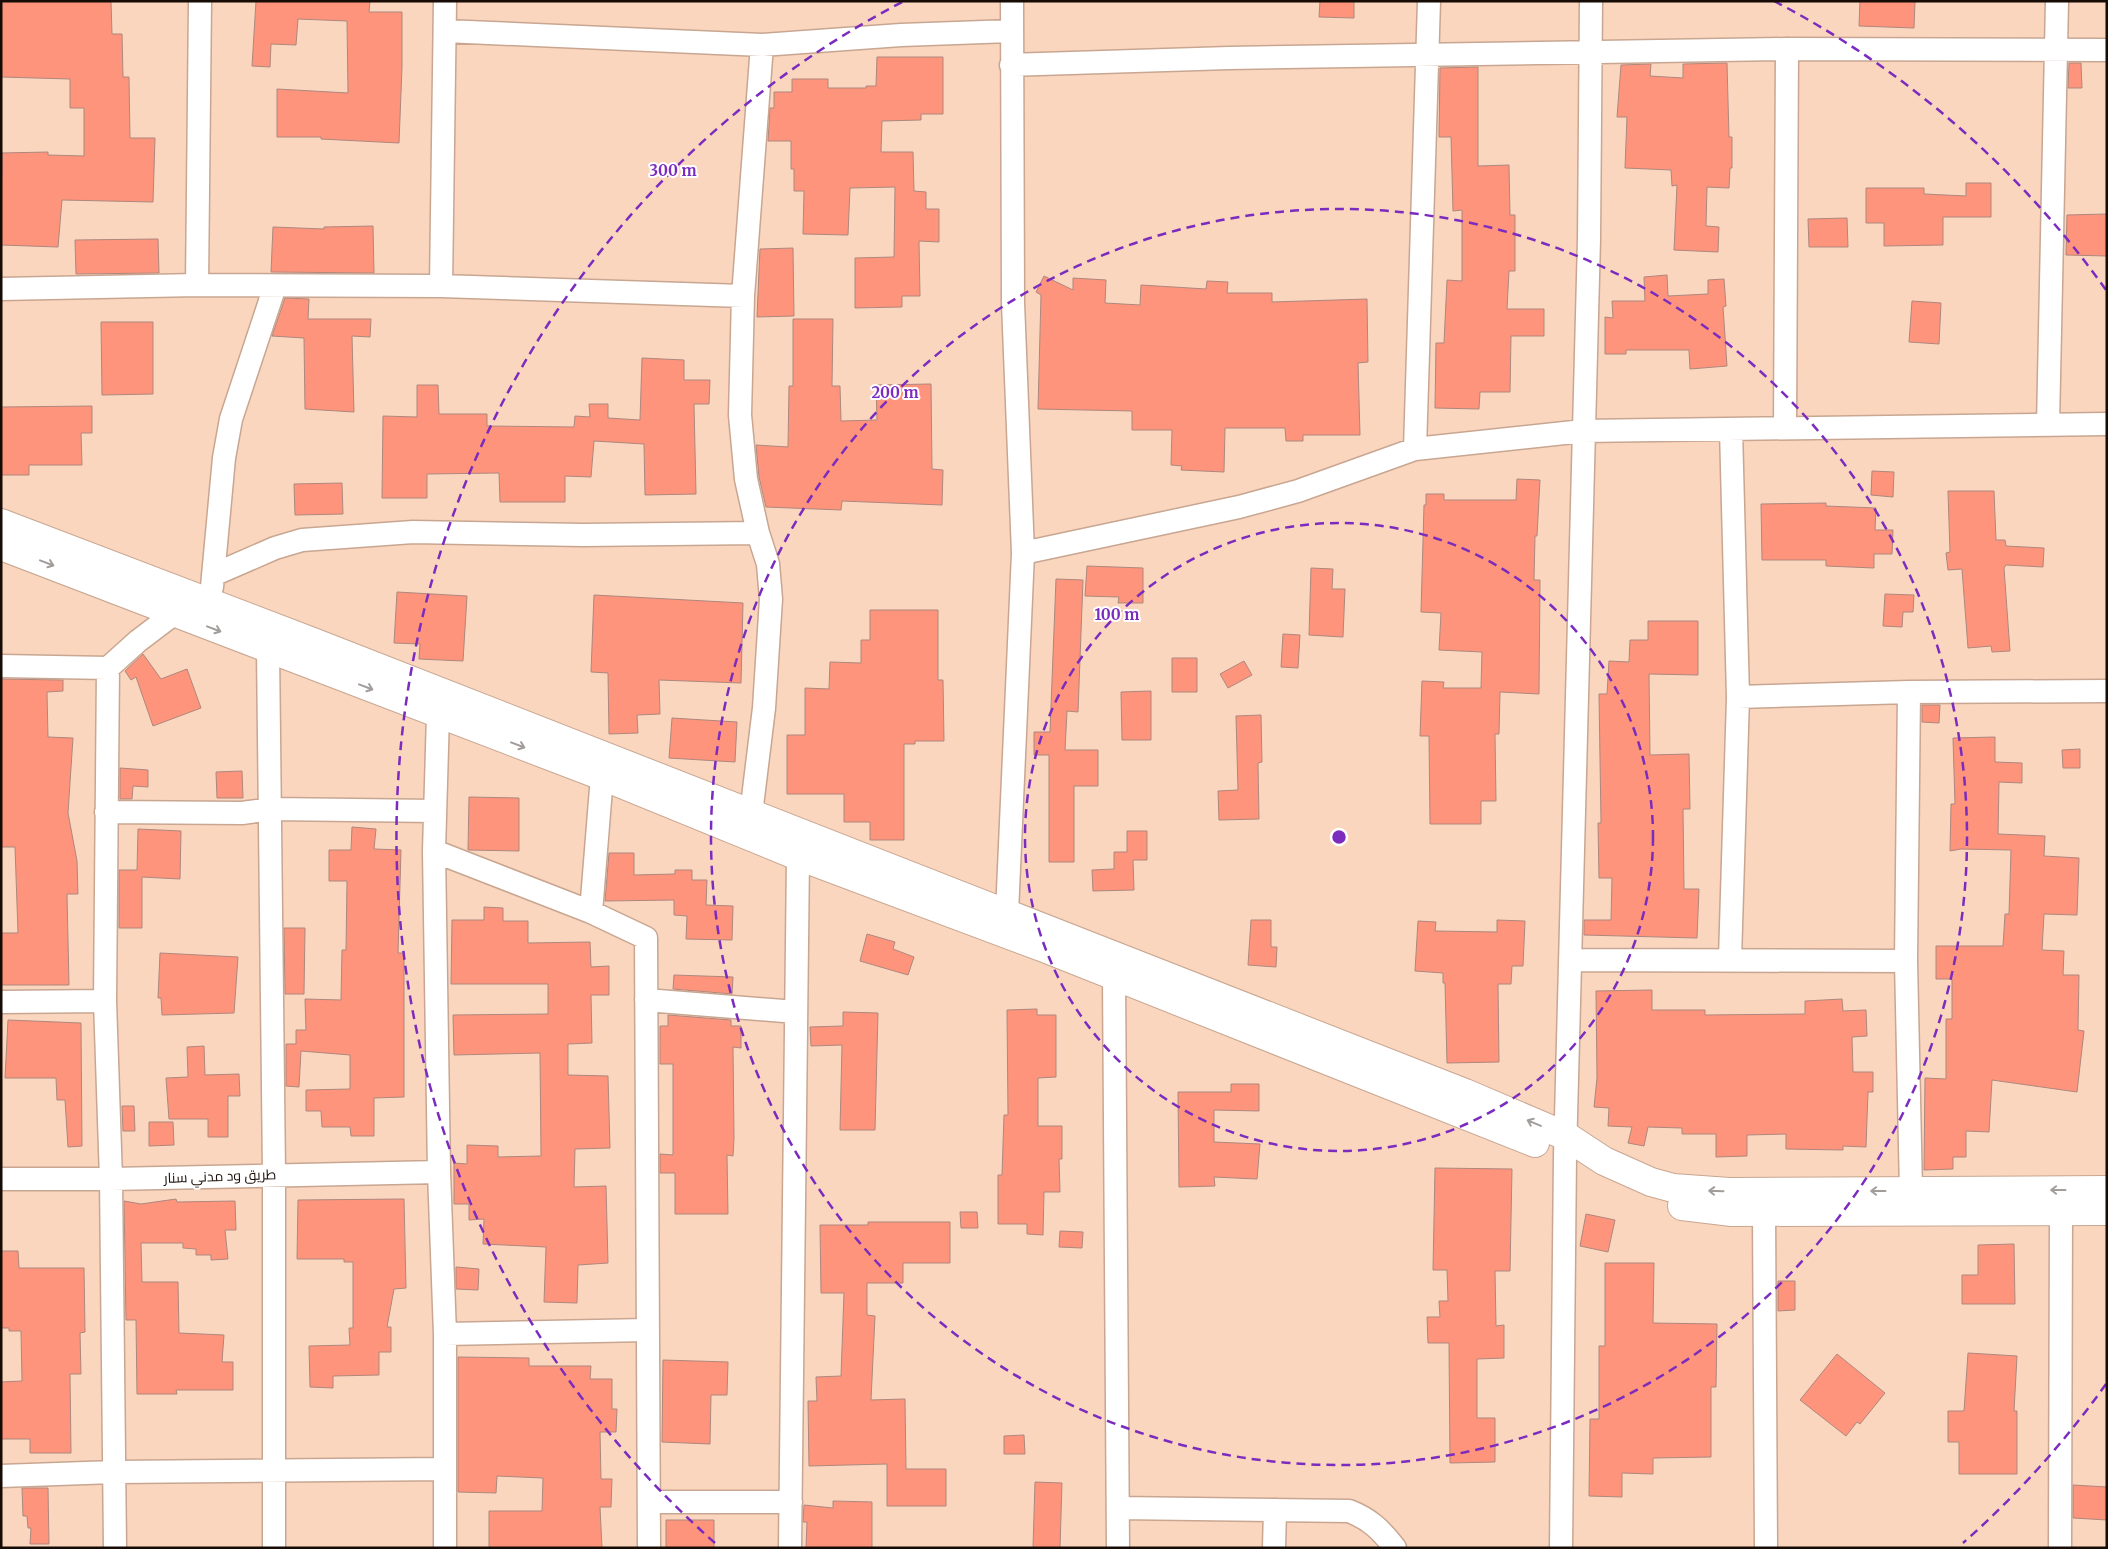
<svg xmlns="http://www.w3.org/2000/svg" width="2108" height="1549" font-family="Merriweather,Cairo,serif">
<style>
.building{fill:#fd947b;stroke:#af877e}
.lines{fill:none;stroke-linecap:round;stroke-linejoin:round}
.minor-casing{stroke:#c8a691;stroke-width:25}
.tertiary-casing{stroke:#c8a691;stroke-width:30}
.minor{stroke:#fff;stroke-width:22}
.tertiary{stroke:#fff;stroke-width:28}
.oneway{stroke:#a29d9b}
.ring{fill:none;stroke:#7b2cbf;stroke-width:2.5;stroke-dasharray:9 6}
.labels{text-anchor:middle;stroke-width:4;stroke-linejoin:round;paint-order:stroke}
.street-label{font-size:14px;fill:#170b05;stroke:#fff}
.centre{fill:#7b2cbf;stroke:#fff;stroke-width:2.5}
.ring-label{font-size:15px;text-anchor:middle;font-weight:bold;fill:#7b2cbf;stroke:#fff;stroke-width:4;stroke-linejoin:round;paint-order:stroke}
</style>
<rect width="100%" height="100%" fill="#fad6bf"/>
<path class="building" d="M 1,1 L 111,1 L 112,34 L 122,34 L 123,77 L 129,77 L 130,138 L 155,138 L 153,202 L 62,200 L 58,247 L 1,245 L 2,153 L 48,152 L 48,155 L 84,156 L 84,108 L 70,108 L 70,79 L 1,77 Z
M 256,1 L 370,1 L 369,12 L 402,12 L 402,67 L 399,143 L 321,139 L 321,137 L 277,137 L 277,89 L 348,93 L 347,21 L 298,19 L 296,45 L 271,44 L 270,67 L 252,66 Z
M 1320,1 L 1354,1 L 1354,18 L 1319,17 Z
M 1860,1 L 1915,1 L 1914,28 L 1859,26 Z
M 877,57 L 943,57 L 943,114 L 921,114 L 921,120 L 882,121 L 881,152 L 913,152 L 914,191 L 926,192 L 926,209 L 939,209 L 939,242 L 919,241 L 920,296 L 902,296 L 902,307 L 855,308 L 855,258 L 894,257 L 895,187 L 850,188 L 848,235 L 803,234 L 804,191 L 794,191 L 794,169 L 791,169 L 791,141 L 768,141 L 770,108 L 774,108 L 774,92 L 792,92 L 792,79 L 828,79 L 828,88 L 866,88 L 866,86 L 876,86 Z
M 1727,63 L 1729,137 L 1732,137 L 1732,168 L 1730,168 L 1729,188 L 1707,187 L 1706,226 L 1719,227 L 1718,252 L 1674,250 L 1677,185 L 1672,186 L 1671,170 L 1625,168 L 1627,117 L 1617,117 L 1621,65 L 1651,64 L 1650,76 L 1683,78 L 1683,64 Z
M 2069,63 L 2081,63 L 2082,88 L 2068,88 Z
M 1478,67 L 1478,166 L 1509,165 L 1510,215 L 1515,215 L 1515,271 L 1509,271 L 1507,309 L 1544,309 L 1544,336 L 1511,336 L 1510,392 L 1480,392 L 1479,409 L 1435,408 L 1436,343 L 1444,343 L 1447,280 L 1462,281 L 1462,210 L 1453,211 L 1451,137 L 1439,137 L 1440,68 Z
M 1966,183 L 1991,183 L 1991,217 L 1943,217 L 1943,245 L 1884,246 L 1884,223 L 1866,223 L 1866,188 L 1924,188 L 1924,194 L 1966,196 Z
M 2107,214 L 2107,256 L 2066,255 L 2067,215 Z
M 1847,218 L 1848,247 L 1809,247 L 1808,219 Z
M 373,226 L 374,273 L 271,272 L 273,227 L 324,229 L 324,227 Z
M 158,239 L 159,273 L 76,274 L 75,240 Z
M 793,248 L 794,316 L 757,317 L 760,249 Z
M 1667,275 L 1668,296 L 1708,294 L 1708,280 L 1724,279 L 1726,306 L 1723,307 L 1727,366 L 1690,369 L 1689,350 L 1626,350 L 1626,354 L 1605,354 L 1605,317 L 1613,318 L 1612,301 L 1645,301 L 1644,277 Z
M 1044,276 L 1073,290 L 1073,278 L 1106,280 L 1105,303 L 1140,305 L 1141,285 L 1206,289 L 1207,281 L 1228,282 L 1227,293 L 1272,293 L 1272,302 L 1367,299 L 1368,362 L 1358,363 L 1360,435 L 1303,435 L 1303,441 L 1286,441 L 1285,428 L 1225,428 L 1224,472 L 1181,470 L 1182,466 L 1171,465 L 1172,430 L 1132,430 L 1132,411 L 1038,409 L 1041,295 L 1036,292 Z
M 285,298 L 309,299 L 308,319 L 371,319 L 370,337 L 352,336 L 354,412 L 305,409 L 304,338 L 272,336 Z
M 1912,301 L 1941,303 L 1939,344 L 1909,342 Z
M 793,319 L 833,319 L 832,386 L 840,386 L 841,421 L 877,420 L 876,385 L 931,384 L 932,469 L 943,470 L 942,505 L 842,501 L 841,510 L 766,507 L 759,477 L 756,445 L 788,447 L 789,386 L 793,386 Z
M 101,322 L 153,322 L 153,394 L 102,395 Z
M 642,358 L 684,360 L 684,380 L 710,380 L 709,404 L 694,404 L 696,494 L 645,495 L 644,444 L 594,441 L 591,477 L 565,476 L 565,502 L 500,502 L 499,473 L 427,474 L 427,498 L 382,498 L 383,416 L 417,417 L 417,385 L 438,385 L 439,414 L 487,414 L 487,426 L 574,427 L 575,416 L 590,417 L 589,404 L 608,404 L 608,418 L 640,420 Z
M 92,406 L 92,433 L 81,433 L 82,465 L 29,465 L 29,475 L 1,475 L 1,407 Z
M 1872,471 L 1894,472 L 1893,497 L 1871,495 Z
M 1517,479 L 1540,480 L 1537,536 L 1535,536 L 1534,580 L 1540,580 L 1539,694 L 1500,692 L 1499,734 L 1495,734 L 1496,801 L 1481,801 L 1481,824 L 1430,824 L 1429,736 L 1420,736 L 1422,681 L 1444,682 L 1443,688 L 1481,688 L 1482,652 L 1439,650 L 1441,613 L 1421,612 L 1424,505 L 1426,505 L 1426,494 L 1444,494 L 1444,500 L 1516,500 Z
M 342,483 L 343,514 L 295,515 L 294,484 Z
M 1948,491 L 1994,491 L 1996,540 L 2005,540 L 2006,546 L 2044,548 L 2043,567 L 2006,565 L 2004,568 L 2010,651 L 1992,652 L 1991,646 L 1968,648 L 1962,569 L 1948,570 L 1946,553 L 1950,552 Z
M 1826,503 L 1826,506 L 1876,508 L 1875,530 L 1893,530 L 1892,554 L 1874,554 L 1874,568 L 1826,566 L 1826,560 L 1762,560 L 1761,504 Z
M 1087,566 L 1143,568 L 1143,603 L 1118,603 L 1119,597 L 1085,596 Z
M 1311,568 L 1333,569 L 1332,589 L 1345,589 L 1343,637 L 1309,635 Z
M 1056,579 L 1083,580 L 1078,712 L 1067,711 L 1065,750 L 1098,750 L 1098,786 L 1074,786 L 1074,862 L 1049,862 L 1049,755 L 1034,755 L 1034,732 L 1050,732 Z
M 397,592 L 467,596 L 463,661 L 419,659 L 420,644 L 394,643 Z
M 1885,594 L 1914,595 L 1913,612 L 1903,612 L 1902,627 L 1883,626 Z
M 594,595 L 743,603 L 741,683 L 659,680 L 660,714 L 637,715 L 638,733 L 609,734 L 608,673 L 591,672 Z
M 870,610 L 938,610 L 938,680 L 943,680 L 944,741 L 915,741 L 915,744 L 904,744 L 904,840 L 870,840 L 870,822 L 844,822 L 844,794 L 787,794 L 787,735 L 805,735 L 805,688 L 829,689 L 830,662 L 861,663 L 861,640 L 870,640 Z
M 1648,621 L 1698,621 L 1698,675 L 1649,674 L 1650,755 L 1689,754 L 1690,809 L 1683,809 L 1684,889 L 1699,889 L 1697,938 L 1584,935 L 1584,920 L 1611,920 L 1612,878 L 1599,878 L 1598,823 L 1601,823 L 1599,694 L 1607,694 L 1609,661 L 1629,662 L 1630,640 L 1648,640 Z
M 1283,634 L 1300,635 L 1298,668 L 1281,667 Z
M 143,654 L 161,679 L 187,669 L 201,708 L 153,726 L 136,677 L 131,680 L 125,671 Z
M 1172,658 L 1197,658 L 1197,692 L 1172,692 Z
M 1244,661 L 1252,675 L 1228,688 L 1220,674 Z
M 1,679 L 63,680 L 63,691 L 47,692 L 48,737 L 73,738 L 68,813 L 77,861 L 78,894 L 67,894 L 69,985 L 1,985 L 1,933 L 18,933 L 15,847 L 1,847 Z
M 1151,691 L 1151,740 L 1122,740 L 1121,692 Z
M 1922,705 L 1940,705 L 1939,723 L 1922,722 Z
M 1261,715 L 1262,762 L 1258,763 L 1259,819 L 1219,820 L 1218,791 L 1238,790 L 1236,716 Z
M 672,718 L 737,722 L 735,762 L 669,758 Z
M 1995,737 L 1995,762 L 2022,763 L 2022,783 L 1999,782 L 1998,834 L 2045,836 L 2044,856 L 2079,858 L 2077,915 L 2044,914 L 2042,950 L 2064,951 L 2063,975 L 2079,975 L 2078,1030 L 2084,1031 L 2077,1092 L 1992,1080 L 1989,1132 L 1966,1131 L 1966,1157 L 1953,1157 L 1953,1169 L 1924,1170 L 1925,1078 L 1946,1079 L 1946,1019 L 1952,1019 L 1952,979 L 1936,979 L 1936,946 L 2003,946 L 2005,914 L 2009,914 L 2011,850 L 1961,849 L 1950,851 L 1951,804 L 1955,804 L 1953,738 Z
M 2080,749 L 2080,768 L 2063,768 L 2062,750 Z
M 120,768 L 148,770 L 148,787 L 133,786 L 132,799 L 120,799 Z
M 242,771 L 243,798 L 217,798 L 216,772 Z
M 469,797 L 519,798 L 519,851 L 468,850 Z
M 352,827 L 376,829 L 374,849 L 401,850 L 398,953 L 404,953 L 404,1097 L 374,1098 L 374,1136 L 351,1136 L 350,1127 L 322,1127 L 321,1111 L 306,1111 L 306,1090 L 350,1089 L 350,1055 L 301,1051 L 299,1087 L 286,1086 L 286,1044 L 296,1044 L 296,1030 L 306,1030 L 305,999 L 341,1000 L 342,950 L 346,950 L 347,881 L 329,881 L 329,850 L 351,850 Z
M 138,829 L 181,831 L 180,879 L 142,877 L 142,928 L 119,928 L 119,870 L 137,870 Z
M 1127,831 L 1147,831 L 1147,860 L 1133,860 L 1134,890 L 1093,891 L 1092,870 L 1114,869 L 1114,852 L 1127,852 Z
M 609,853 L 634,853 L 634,875 L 675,874 L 675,870 L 692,870 L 692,880 L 707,880 L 706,905 L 733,906 L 732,940 L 686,939 L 687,916 L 674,915 L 674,900 L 605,901 Z
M 484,907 L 503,908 L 503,921 L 528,921 L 528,943 L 590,942 L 591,967 L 609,966 L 609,995 L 591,995 L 592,1043 L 568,1044 L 568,1075 L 608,1076 L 610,1148 L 575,1149 L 574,1187 L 606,1186 L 608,1263 L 578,1265 L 577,1303 L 544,1302 L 546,1247 L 483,1244 L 484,1219 L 469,1220 L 469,1204 L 454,1204 L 454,1163 L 467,1164 L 467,1145 L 498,1146 L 498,1157 L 541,1156 L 540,1053 L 454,1055 L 453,1015 L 548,1014 L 548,984 L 451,984 L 452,920 L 484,920 Z
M 1251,920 L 1271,920 L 1271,947 L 1277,947 L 1276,967 L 1248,965 Z
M 1497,920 L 1525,921 L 1523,966 L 1512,966 L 1511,984 L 1498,984 L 1499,1062 L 1447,1063 L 1445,983 L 1443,983 L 1443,973 L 1415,971 L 1418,921 L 1436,922 L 1435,931 L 1497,932 Z
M 284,928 L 305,928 L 304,994 L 285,994 Z
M 867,934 L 895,942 L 893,949 L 914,957 L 908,975 L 860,961 Z
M 160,953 L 238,957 L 234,1013 L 162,1015 L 161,998 L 158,998 Z
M 674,975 L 733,977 L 732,994 L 673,989 Z
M 1652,990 L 1652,1010 L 1705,1010 L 1705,1015 L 1805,1014 L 1805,1001 L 1842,999 L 1843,1011 L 1866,1010 L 1867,1036 L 1852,1037 L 1853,1072 L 1873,1072 L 1873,1092 L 1868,1092 L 1866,1147 L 1843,1146 L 1843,1150 L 1786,1149 L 1786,1134 L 1747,1135 L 1747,1156 L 1716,1157 L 1716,1134 L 1682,1134 L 1682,1128 L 1648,1127 L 1644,1146 L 1628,1143 L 1632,1127 L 1608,1126 L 1609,1108 L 1594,1107 L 1597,1078 L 1596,991 Z
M 1037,1009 L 1037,1015 L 1056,1015 L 1056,1077 L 1038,1078 L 1038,1126 L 1062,1126 L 1062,1159 L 1059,1159 L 1060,1192 L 1044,1192 L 1043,1235 L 1027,1234 L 1027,1224 L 998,1224 L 998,1175 L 1002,1175 L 1004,1115 L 1008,1115 L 1007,1010 Z
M 843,1012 L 878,1013 L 875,1130 L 840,1130 L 842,1045 L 811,1046 L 810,1027 L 843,1026 Z
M 668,1015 L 731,1020 L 731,1026 L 741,1026 L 741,1048 L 733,1047 L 734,1138 L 733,1156 L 727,1155 L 728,1214 L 675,1214 L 675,1173 L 660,1173 L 660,1154 L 673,1155 L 673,1064 L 660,1064 L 660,1026 L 668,1026 Z
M 8,1020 L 81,1023 L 82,1146 L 68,1147 L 65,1100 L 57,1100 L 56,1078 L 5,1078 Z
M 204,1046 L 205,1075 L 239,1074 L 240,1096 L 228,1096 L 228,1137 L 208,1137 L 208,1119 L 169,1119 L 166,1078 L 188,1077 L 187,1047 Z
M 1231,1084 L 1259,1084 L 1259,1111 L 1214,1110 L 1214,1142 L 1260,1144 L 1257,1179 L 1214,1177 L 1215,1186 L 1179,1187 L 1178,1092 L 1231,1092 Z
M 122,1106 L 134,1106 L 135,1131 L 123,1131 Z
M 149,1122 L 173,1122 L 174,1145 L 149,1146 Z
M 1435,1168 L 1512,1169 L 1510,1271 L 1495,1271 L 1496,1326 L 1504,1325 L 1504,1358 L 1477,1359 L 1477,1418 L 1495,1418 L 1495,1462 L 1450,1463 L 1449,1343 L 1428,1343 L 1427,1317 L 1440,1317 L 1439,1301 L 1448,1301 L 1447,1270 L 1433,1270 Z
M 176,1199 L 177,1202 L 235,1201 L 236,1230 L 225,1230 L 228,1259 L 211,1260 L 211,1255 L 196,1255 L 196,1249 L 183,1248 L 183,1243 L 141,1243 L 142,1282 L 178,1282 L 179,1333 L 224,1335 L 222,1362 L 233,1362 L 233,1390 L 176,1390 L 177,1394 L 137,1394 L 136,1320 L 126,1320 L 124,1201 L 141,1204 Z
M 404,1199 L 406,1288 L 394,1289 L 387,1327 L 391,1327 L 391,1352 L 379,1352 L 379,1375 L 333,1376 L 333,1388 L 310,1387 L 309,1346 L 350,1345 L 349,1328 L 353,1328 L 353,1262 L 344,1262 L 344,1259 L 297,1259 L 298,1200 Z
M 960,1212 L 977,1212 L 978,1228 L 961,1228 Z
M 1586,1214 L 1615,1220 L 1608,1252 L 1580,1246 Z
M 868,1222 L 950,1222 L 950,1263 L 903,1263 L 903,1283 L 867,1283 L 867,1315 L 875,1316 L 871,1400 L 905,1399 L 906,1469 L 946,1469 L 946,1506 L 887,1506 L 887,1464 L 809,1466 L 808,1401 L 817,1401 L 816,1377 L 841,1376 L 844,1293 L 821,1293 L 820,1225 L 868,1225 Z
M 1060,1231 L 1083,1232 L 1082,1248 L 1059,1247 Z
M 2014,1244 L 2015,1304 L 1962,1304 L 1962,1275 L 1978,1275 L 1978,1245 Z
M 1,1251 L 18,1251 L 19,1268 L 84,1268 L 85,1332 L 80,1333 L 81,1374 L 70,1374 L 71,1453 L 30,1453 L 30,1439 L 1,1439 L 1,1382 L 22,1381 L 21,1331 L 9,1331 L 9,1328 L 1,1328 Z
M 1605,1263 L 1654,1263 L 1653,1323 L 1717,1324 L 1716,1387 L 1711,1387 L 1711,1457 L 1653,1458 L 1653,1474 L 1622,1473 L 1622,1497 L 1589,1496 L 1590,1419 L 1599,1419 L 1599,1346 L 1605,1346 Z
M 456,1267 L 479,1269 L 478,1290 L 456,1289 Z
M 1778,1281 L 1795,1281 L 1795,1310 L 1778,1311 Z
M 1968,1353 L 2017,1356 L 2014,1411 L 2017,1411 L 2017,1474 L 1959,1474 L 1959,1442 L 1948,1442 L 1948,1411 L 1964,1411 Z
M 1837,1354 L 1885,1393 L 1860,1424 L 1857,1422 L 1846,1436 L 1800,1400 Z
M 458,1357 L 529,1358 L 529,1366 L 591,1366 L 590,1379 L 612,1379 L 612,1409 L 617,1409 L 616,1432 L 600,1432 L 601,1479 L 612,1479 L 611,1507 L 600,1507 L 602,1548 L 489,1548 L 489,1511 L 542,1511 L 543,1478 L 497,1476 L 496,1493 L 458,1492 Z
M 663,1360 L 728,1362 L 727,1395 L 711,1395 L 710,1444 L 662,1442 Z
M 1024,1435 L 1025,1454 L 1004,1454 L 1004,1436 Z
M 1035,1482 L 1062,1483 L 1060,1548 L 1033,1548 Z
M 2073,1485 L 2107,1487 L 2107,1520 L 2073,1518 Z
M 22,1488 L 48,1488 L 49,1544 L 30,1544 L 31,1528 L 28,1528 L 27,1516 L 23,1516 Z
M 833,1501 L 872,1502 L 872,1548 L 806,1548 L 807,1522 L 803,1522 L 804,1505 L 833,1508 Z
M 666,1520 L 714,1520 L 714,1548 L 666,1548 Z"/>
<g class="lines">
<g class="minor-casing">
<path id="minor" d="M 445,31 L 762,45 L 901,35 L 1011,31
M 1011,65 L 1229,58 L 1787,49 L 2107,50
M 197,285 L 200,1
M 441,286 L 445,1
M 1,289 L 197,285 L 441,286 L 743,296
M 2048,425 L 2057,1
M 1785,428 L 1787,49
M 1415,449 L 1429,1
M 1023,553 L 1239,507 L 1298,491 L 1415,449 L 1583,431 L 2107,424
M 213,575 L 275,548 L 302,540 L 413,532 L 583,535 L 758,533
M 212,587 L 224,458 L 231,419 L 275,286
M 268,649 L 274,1174 L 274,1548
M 1,666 L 108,668 L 138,641 L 175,613
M 108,668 L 105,1001 L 111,1179 L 115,1548
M 1909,692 L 1906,961 L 1911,1191
M 1738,697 L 1909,692 L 2107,691
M 438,714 L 434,851 L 439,1172 L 445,1334 L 445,1548
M 106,812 L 242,813 L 271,809 L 435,811
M 751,814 L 764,708 L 771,599 L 768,564 L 758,533 L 746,479 L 740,415 L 743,296 L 762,45
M 434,851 L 591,912 L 646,938 L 649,1548
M 591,912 L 602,776
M 1007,913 L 1023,553 L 1013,303 L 1012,1
M 1730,959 L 1738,697 L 1731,429
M 1570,960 L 1906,961
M 1117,962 L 1114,977 L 1118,1548
M 646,1000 L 796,1012
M 1,1002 L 105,1001
M 1,1179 L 111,1179 L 439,1172
M 1764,1212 L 1766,1548
M 445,1334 L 647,1330
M 1,1476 L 114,1472 L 444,1469
M 649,1502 L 791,1502
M 1118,1508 L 1349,1511 C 1370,1519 1381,1530 1395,1548
M 790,1548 L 798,856 L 803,842
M 1274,1548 L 1275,1510
M 1561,1548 L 1565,1155 L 1589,239 L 1591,1
M 2060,1548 L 2061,1212"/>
</g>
<g class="tertiary-casing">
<path id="tertiary" d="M 1,523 L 313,642 L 1465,1093 L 1566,1136 L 1604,1161 L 1651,1182 L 1673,1188 L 1729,1192 L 2107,1190
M 1,546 L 602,776 L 798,856 L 1044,948 L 1535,1143
M 1682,1206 L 1732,1212 L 2107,1211"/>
</g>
<use href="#minor" class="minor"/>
<use href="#tertiary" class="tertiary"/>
</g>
<defs><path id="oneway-shaft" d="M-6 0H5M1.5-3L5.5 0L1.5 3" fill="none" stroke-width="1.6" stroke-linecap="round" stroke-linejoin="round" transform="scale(1.25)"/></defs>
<g class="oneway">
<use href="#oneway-shaft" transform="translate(47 563) rotate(21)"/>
<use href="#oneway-shaft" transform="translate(214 629) rotate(21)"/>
<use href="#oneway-shaft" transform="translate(366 687) rotate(21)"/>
<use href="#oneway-shaft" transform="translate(518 745) rotate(21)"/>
<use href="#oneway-shaft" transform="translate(1534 1123) rotate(-157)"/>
<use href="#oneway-shaft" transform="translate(2058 1190) rotate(180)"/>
<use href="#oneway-shaft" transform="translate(1716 1191) rotate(-178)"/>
<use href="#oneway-shaft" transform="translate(1878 1191) rotate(-180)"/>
</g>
<g class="ring">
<circle cx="1339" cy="837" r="314"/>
<circle cx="1339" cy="837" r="628"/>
<path d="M2106 1384A942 942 0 0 1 1963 1543M715 1543A942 942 0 0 1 904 1M1774 1A942 942 0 0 1 2106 290"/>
</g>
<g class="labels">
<g class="street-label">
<text transform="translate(220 1176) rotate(-2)" y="5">طريق ود مدني سنار</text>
</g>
</g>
<circle cx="1339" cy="837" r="8" class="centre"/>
<g class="ring-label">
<text x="673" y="176">300 m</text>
<text x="895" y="398">200 m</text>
<text x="1117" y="620">100 m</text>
</g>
<rect width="2108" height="1549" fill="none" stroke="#170b05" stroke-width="5"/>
</svg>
